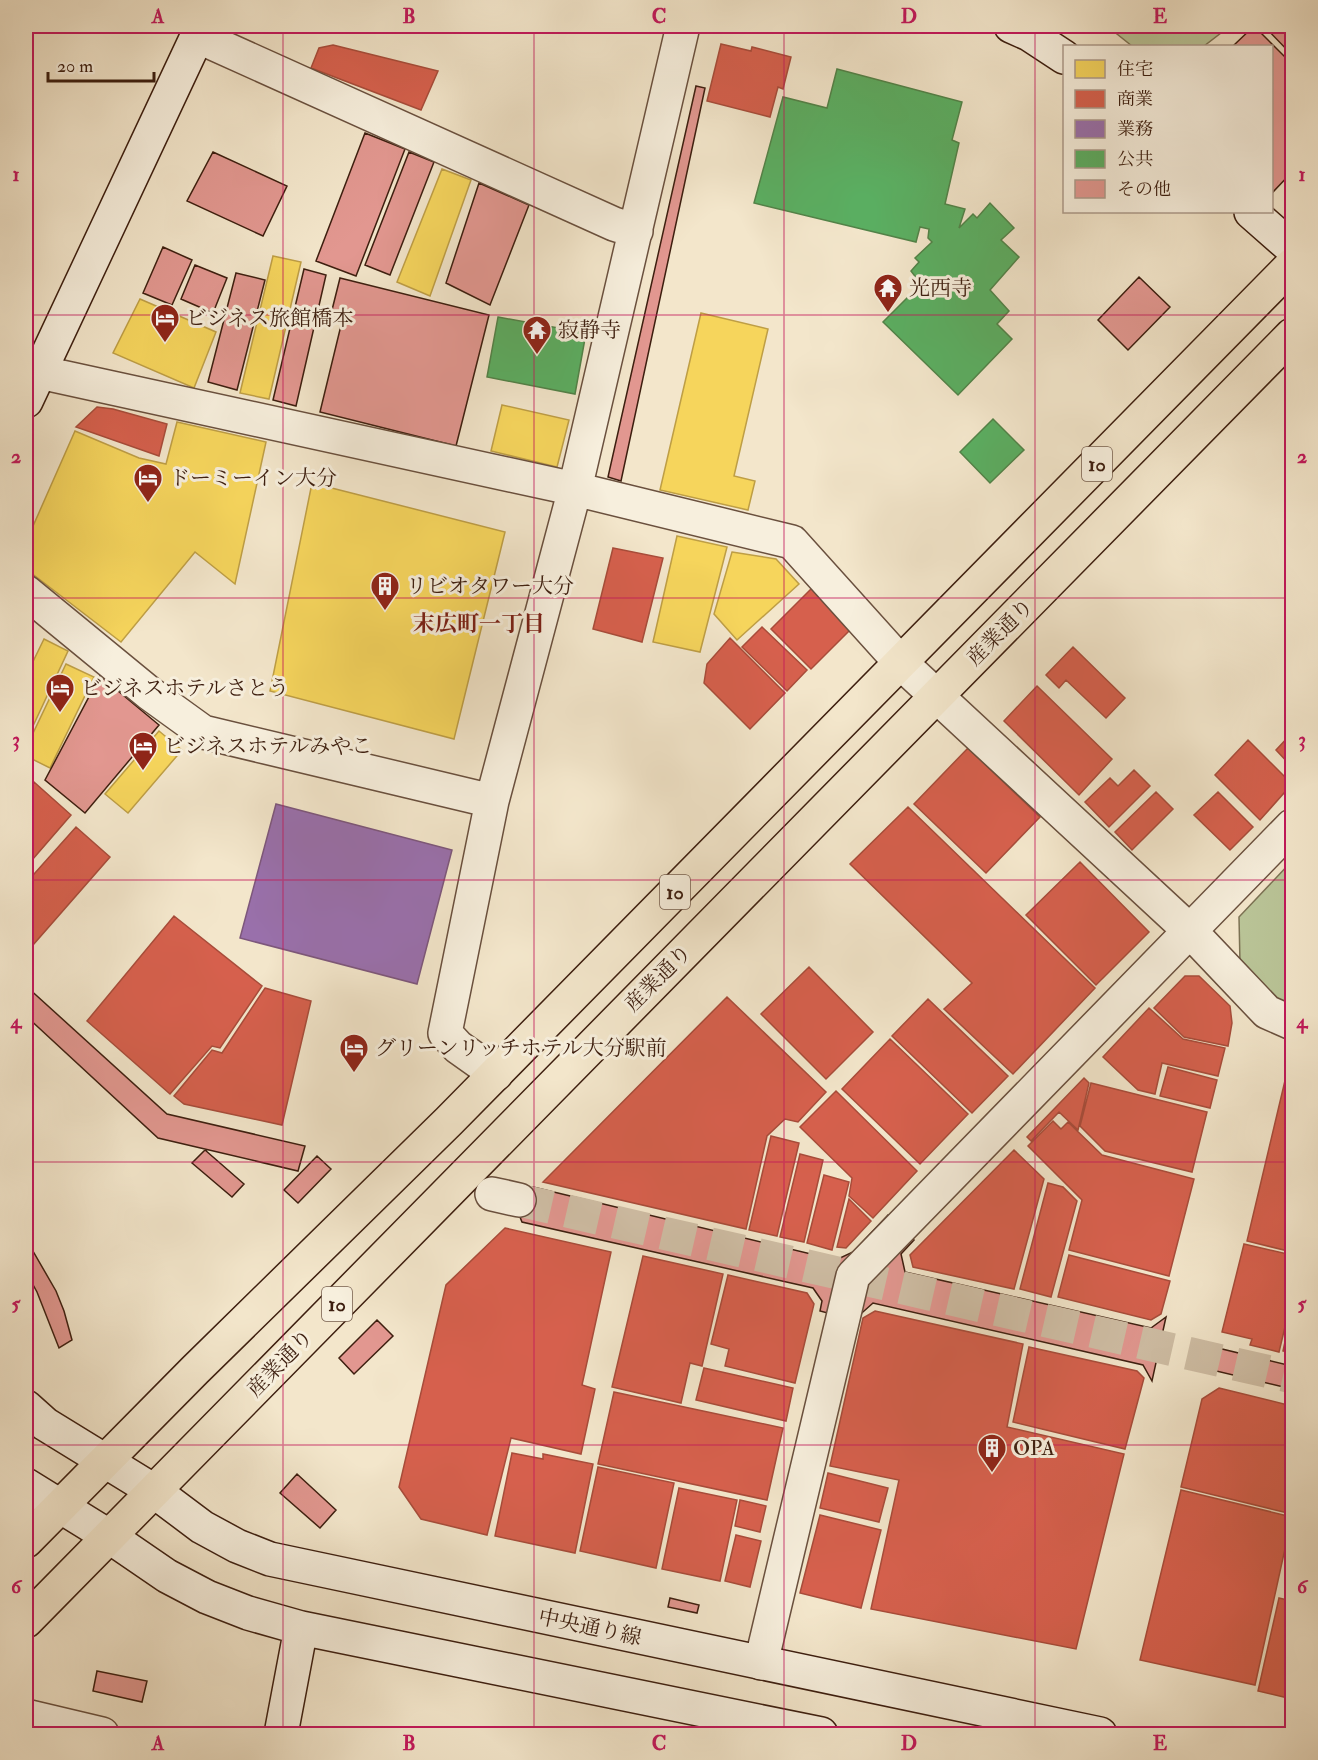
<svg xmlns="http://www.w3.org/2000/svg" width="1318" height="1760" font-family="'IM FELL Double Pica','Noto Serif JP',serif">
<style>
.green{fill:#bac598;stroke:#7c7254;stroke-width:1.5}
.homes{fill:#f6d55c;stroke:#be9e45;stroke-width:1.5}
.shops{fill:#d6604d;stroke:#a84c3a;stroke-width:1.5}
.offices{fill:#9970ab;stroke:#7d577c;stroke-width:1.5}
.public{fill:#5aae61;stroke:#518348;stroke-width:1.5}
.building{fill:#e29790;stroke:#3d1e0f;stroke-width:1.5}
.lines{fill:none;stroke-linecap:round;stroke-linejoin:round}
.street-tunnel{stroke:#cfbea5;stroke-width:33;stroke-dasharray:33 16;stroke-linecap:butt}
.street-casing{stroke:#6a503e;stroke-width:36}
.secondary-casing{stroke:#3d1e0f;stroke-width:36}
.highway-casing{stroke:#3d1e0f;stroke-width:36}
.street{stroke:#f7efdd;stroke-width:33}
.secondary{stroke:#f7efdd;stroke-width:33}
.highway{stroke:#f3e6cb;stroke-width:33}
.grid{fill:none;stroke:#c2185b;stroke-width:1.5;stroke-opacity:0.55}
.labels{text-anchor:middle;stroke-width:6;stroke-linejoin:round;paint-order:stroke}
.shield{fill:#f7efdd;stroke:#755d4d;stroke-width:1.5}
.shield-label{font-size:20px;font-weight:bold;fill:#3d1e0f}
.poi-label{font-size:21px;fill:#3d1e0f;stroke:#f7efdd;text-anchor:start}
.street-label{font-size:21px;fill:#3d1e0f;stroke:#f7efdd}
.neighbourhood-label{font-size:22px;font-weight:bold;fill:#7a1f14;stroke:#f7efdd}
.neatline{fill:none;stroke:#c2185b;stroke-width:2}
.grid-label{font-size:20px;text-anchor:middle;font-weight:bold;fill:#c2185b}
</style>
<rect width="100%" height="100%" fill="#f3e6cb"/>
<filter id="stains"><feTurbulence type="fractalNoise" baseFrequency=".00333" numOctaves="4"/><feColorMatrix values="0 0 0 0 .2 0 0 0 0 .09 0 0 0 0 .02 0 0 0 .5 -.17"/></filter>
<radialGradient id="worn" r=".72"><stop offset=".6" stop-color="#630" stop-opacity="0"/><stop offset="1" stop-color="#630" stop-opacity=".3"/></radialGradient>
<path class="green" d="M 1107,26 L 1230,26 L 1204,46 L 1132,46 Z
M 1292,861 L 1292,1003 L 1274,999 L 1240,963 L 1239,917 Z"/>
<path class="homes" d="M 442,169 L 471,180 L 430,296 L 397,282 Z
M 273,256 L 301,262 L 269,399 L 240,393 Z
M 140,299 L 216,332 L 194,388 L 113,353 Z
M 701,313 L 768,329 L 734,476 L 755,481 L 748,510 L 660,490 Z
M 502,405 L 569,420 L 557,467 L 491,451 Z
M 177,422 L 266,442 L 235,584 L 195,552 L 121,642 L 26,569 L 26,542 L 75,431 L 139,458 L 166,464 Z
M 312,483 L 505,532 L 454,739 L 270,691 Z
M 677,536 L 727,547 L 700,652 L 653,642 Z
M 732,552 L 776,559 L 799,584 L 737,640 L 714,614 Z
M 44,639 L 68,651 L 26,741 L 26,676 Z
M 66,664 L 94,677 L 50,768 L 26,756 L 26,748 Z
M 159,731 L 182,750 L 128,813 L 105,794 Z"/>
<path class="shops" d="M 721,44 L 751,51 L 752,47 L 791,57 L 783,89 L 778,87 L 770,117 L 707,101 Z
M 333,45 L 438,71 L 421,110 L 311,68 L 319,48 Z
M 97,407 L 113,409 L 167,424 L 159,456 L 76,427 Z
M 613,548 L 663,558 L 642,642 L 593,629 Z
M 812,588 L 852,628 L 811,669 L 771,629 Z
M 762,627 L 807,670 L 787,691 L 742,647 Z
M 730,638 L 785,693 L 750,729 L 704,683 L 707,664 Z
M 1073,647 L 1125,698 L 1106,718 L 1066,680 L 1059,688 L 1046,675 Z
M 1037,686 L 1112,759 L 1079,795 L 1004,721 Z
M 1292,733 L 1292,767 L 1276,750 Z
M 1248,740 L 1292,784 L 1260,820 L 1215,775 Z
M 968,748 L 1040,817 L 986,873 L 914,804 Z
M 1134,770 L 1150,786 L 1109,827 L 1085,802 L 1110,778 L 1118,786 Z
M 34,782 L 71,815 L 26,867 L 26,791 Z
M 1156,792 L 1173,809 L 1132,850 L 1115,832 Z
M 1218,792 L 1253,827 L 1230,850 L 1194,815 Z
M 908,807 L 1095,988 L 1013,1074 L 944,1009 L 972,983 L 850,864 Z
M 76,827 L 110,857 L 26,953 L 26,883 Z
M 1080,862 L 1149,932 L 1096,985 L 1026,915 Z
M 174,916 L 262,986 L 220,1048 L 212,1046 L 170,1094 L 87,1021 Z
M 809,967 L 873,1032 L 826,1079 L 761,1014 Z
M 1185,976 L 1199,976 L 1230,1006 L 1232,1023 L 1228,1046 L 1184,1037 L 1154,1008 Z
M 265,988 L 311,1001 L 282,1125 L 184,1104 L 174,1096 L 212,1050 L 222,1053 Z
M 727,997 L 826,1092 L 798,1122 L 785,1119 L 767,1136 L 746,1229 L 543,1182 Z
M 928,999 L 1008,1076 L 972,1113 L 892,1036 Z
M 1149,1008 L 1183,1039 L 1225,1048 L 1218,1076 L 1162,1063 L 1155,1094 L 1138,1090 L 1103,1057 Z
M 890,1039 L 968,1114 L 920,1164 L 842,1089 Z
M 1292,1051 L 1292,1252 L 1247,1241 Z
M 1168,1067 L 1217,1080 L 1210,1108 L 1160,1096 Z
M 1084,1078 L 1089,1083 L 1078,1130 L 1059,1112 L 1031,1141 L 1027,1137 Z
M 1091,1083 L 1207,1112 L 1192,1172 L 1105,1151 L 1080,1126 Z
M 836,1091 L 917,1171 L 873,1218 L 849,1196 L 852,1178 L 800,1127 Z
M 1053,1121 L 1061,1129 L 1068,1122 L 1102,1155 L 1194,1179 L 1169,1276 L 1069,1250 L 1082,1200 L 1028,1146 Z
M 771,1136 L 799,1143 L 777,1236 L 749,1230 Z
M 1014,1150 L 1044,1179 L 1014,1289 L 913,1267 L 910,1255 Z
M 800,1154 L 823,1160 L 804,1242 L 780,1237 Z
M 824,1175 L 849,1182 L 832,1250 L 807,1243 Z
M 1048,1183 L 1063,1187 L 1077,1201 L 1051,1297 L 1020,1289 Z
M 849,1199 L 871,1221 L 846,1248 L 837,1247 Z
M 505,1228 L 611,1252 L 582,1385 L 595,1389 L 581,1454 L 511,1438 L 487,1535 L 421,1519 L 399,1487 L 446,1285 Z
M 1244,1244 L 1292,1255 L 1292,1298 L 1279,1352 L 1250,1345 L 1252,1339 L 1222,1332 Z
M 1069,1255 L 1170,1281 L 1161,1314 L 1151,1320 L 1058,1297 Z
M 643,1256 L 723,1274 L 702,1366 L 690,1363 L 681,1403 L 612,1387 Z
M 728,1275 L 807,1293 L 814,1304 L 795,1383 L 725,1366 L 729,1349 L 711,1344 Z
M 1292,1310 L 1292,1353 L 1283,1351 Z
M 875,1311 L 1023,1344 L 1007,1427 L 1124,1454 L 1076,1649 L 871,1609 L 899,1480 L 830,1466 L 863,1318 Z
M 1029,1347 L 1137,1371 L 1144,1378 L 1125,1449 L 1013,1422 Z
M 704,1368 L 793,1388 L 786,1421 L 696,1400 Z
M 1219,1388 L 1292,1406 L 1292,1514 L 1181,1487 L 1202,1399 Z
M 614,1392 L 783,1428 L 767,1500 L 598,1464 Z
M 512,1453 L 543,1459 L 543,1454 L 593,1464 L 575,1553 L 495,1536 Z
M 598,1467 L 674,1483 L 656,1568 L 580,1551 Z
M 828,1473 L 888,1488 L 879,1522 L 820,1508 Z
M 679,1488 L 737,1500 L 720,1581 L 662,1569 Z
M 1181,1490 L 1292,1517 L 1255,1685 L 1140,1660 Z
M 740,1500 L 766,1506 L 760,1532 L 735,1526 Z
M 820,1515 L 881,1530 L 861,1608 L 800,1593 Z
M 736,1535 L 761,1541 L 750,1587 L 725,1581 Z
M 1279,1598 L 1292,1601 L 1292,1699 L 1258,1691 Z"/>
<path class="offices" d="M 276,804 L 452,850 L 417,984 L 240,938 Z"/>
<path class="public" d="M 837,69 L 962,102 L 952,140 L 959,143 L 945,204 L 965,209 L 959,228 L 973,214 L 977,218 L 990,203 L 1014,228 L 1001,240 L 1019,257 L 990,290 L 1009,311 L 997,324 L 1012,339 L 958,395 L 883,322 L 921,284 L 911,271 L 919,262 L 915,258 L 932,242 L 928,238 L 929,229 L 920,227 L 916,242 L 754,203 L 783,97 L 827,108 Z
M 498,317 L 586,333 L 575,394 L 487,377 Z
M 993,419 L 1024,450 L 990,483 L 960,452 Z"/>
<path class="building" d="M 1254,26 L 1292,64 L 1292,172 L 1272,193 L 1272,46 L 1233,46 Z
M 1264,26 L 1292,26 L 1292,55 Z
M 696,86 L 705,88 L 621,481 L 608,477 Z
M 365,133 L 405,149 L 356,276 L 316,261 Z
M 213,152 L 287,186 L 263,236 L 187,201 Z
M 409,152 L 434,162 L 390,275 L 365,265 Z
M 479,183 L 529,205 L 490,305 L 446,283 Z
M 163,247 L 192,260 L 172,305 L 143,293 Z
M 195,265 L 227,278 L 213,313 L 181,299 Z
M 304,269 L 326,275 L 296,406 L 273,400 Z
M 236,273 L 265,280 L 237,390 L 208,382 Z
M 1139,277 L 1170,307 L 1128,350 L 1098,320 Z
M 340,278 L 489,315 L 456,446 L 320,412 L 344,313 L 332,310 Z
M 100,676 L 159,725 L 85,813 L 45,780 Z
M 26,986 L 167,1114 L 305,1146 L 298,1171 L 158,1138 L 26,1016 Z
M 205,1150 L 244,1184 L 232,1197 L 192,1163 Z
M 317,1156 L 331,1169 L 298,1203 L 284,1190 Z
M 533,1187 L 836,1260 L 853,1252 L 888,1215 L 914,1240 L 901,1254 L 905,1272 L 1151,1328 L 1166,1317 L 1152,1381 L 1143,1365 L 873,1303 L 854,1320 L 820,1311 L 822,1301 L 813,1288 L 522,1222 L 518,1212 L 526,1192 Z
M 26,1239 L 56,1291 L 64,1311 L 72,1340 L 59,1348 L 37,1292 L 26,1272 Z
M 377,1320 L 393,1336 L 354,1374 L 339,1358 Z
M 1218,1348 L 1292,1366 L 1292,1389 L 1212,1370 Z
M 297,1474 L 336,1510 L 320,1528 L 280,1493 Z
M 670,1598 L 699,1605 L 697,1613 L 668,1607 Z
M 97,1671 L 147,1681 L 142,1702 L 93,1691 Z"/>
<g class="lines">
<path class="street-tunnel" d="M 519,1200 L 1292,1377"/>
<g class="street-casing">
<path id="street" d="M 197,36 L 614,224 L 636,231
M 39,372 L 575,489 L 792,542 L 901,663 L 1190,931 L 1267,1012 L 1292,1023
M 26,592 L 149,693 L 203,732 L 492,801
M 496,1074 L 458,1047 L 445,1033 L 492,801 L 575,489 L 683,26
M 492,1194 L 519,1200
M 761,1663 L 853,1276 L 1292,826
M 26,1716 L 102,1734"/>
</g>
<g class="secondary-casing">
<path id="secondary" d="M 1011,26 L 1029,34 L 1064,57
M 1251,212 L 1292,248
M 26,401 L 202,26
M 26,1407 L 45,1424 L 154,1491 L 202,1527 L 237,1546 L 270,1559 L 1100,1734
M 26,1485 L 110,1537 L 167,1576 L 207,1597 L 248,1613 L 301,1628 L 821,1734
M 281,1734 L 301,1628"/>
</g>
<g class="highway-casing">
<path id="highway" d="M 26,1541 L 195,1370 L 449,1121 L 1292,265
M 26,1621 L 1292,335"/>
</g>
<use href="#street" class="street"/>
<use href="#secondary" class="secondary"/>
<use href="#highway" class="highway"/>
</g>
<path class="grid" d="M 283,26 L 283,1734M 534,26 L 534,1734M 784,26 L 784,1734M 1035,26 L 1035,1734M 26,315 L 1292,315M 26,598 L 1292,598M 26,880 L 1292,880M 26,1162 L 1292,1162M 26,1445 L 1292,1445"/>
<defs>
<g id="temple-pin" transform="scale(1.5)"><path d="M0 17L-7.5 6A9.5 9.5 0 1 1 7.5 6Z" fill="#8f2418" stroke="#f7efdd"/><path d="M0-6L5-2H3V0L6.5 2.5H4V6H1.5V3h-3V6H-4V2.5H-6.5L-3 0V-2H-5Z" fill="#fff"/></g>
<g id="hotel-pin" transform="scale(1.5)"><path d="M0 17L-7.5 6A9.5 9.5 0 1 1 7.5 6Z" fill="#8f2418" stroke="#f7efdd"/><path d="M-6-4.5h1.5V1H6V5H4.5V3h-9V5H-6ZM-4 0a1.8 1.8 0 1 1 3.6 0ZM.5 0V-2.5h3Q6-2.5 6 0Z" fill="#fff"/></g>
<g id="building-pin" transform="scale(1.5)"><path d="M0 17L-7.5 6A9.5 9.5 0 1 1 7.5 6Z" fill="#8f2418" stroke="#f7efdd"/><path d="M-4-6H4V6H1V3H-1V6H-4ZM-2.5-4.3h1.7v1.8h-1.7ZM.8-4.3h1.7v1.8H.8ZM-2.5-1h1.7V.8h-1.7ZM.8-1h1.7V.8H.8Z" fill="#fff"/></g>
</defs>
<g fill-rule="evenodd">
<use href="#temple-pin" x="888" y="288"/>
<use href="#hotel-pin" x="165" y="318"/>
<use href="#temple-pin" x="537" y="330"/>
<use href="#hotel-pin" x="148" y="478"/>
<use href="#building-pin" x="385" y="586"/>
<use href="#hotel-pin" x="60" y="688"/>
<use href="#hotel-pin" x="143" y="746"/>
<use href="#hotel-pin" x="354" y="1048"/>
<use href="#building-pin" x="992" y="1448"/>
</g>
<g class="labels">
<g class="shield">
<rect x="1082" y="447" width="30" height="34" rx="4.5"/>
<rect x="660" y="875" width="30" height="34" rx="4.5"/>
<rect x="322" y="1287" width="30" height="34" rx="4.5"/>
</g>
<g class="shield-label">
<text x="1097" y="471">10</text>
<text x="675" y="899">10</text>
<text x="337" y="1311">10</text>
</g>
<g class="poi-label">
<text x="909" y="295">光西寺</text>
<text x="186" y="325">ビジネス旅館橋本</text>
<text x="558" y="337">寂静寺</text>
<text x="169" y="485">ドーミーイン大分</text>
<text x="406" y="593">リビオタワー大分</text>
<text x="81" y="695">ビジネスホテルさとう</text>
<text x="164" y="753">ビジネスホテルみやこ</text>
<text x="375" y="1055">グリーンリッチホテル大分駅前</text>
<text x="1013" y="1455">OPA</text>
</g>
<g class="street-label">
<text transform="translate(1000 632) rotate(-45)" y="7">産業通り</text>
<text transform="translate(658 978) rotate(-45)" y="7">産業通り</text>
<text transform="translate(280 1363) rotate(-46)" y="7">産業通り</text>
<text transform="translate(590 1627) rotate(12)" y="7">中央通り線</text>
</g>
<g class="neighbourhood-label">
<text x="479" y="631">末広町一丁目</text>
</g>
</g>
<rect width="1318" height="1760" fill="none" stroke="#f3e6cb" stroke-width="66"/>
<rect x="1063" y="45" width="210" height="168" fill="#f7efdd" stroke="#ad9b8b" stroke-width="1.5"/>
<rect x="1075" y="60" width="30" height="18" fill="#f6d55c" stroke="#ad9b8b" stroke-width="1.5"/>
<text x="1117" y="75" font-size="18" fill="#3d1e0f">住宅</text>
<rect x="1075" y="90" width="30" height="18" fill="#d6604d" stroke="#ad9b8b" stroke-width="1.5"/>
<text x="1117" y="105" font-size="18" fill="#3d1e0f">商業</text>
<rect x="1075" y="120" width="30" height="18" fill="#9970ab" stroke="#ad9b8b" stroke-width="1.5"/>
<text x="1117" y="135" font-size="18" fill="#3d1e0f">業務</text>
<rect x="1075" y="150" width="30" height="18" fill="#5aae61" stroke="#ad9b8b" stroke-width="1.5"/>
<text x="1117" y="165" font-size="18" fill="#3d1e0f">公共</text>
<rect x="1075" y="180" width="30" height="18" fill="#e29790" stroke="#ad9b8b" stroke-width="1.5"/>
<text x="1117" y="195" font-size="18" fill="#3d1e0f">その他</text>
<path d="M48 72v9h106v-9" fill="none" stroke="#3d1e0f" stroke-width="3"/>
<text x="57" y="72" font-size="18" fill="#3d1e0f" stroke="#f7efdd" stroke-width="4.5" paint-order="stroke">20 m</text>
<rect x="33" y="33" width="1252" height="1694" class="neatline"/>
<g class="grid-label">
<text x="158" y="23">A</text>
<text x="409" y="23">B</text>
<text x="659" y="23">C</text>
<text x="909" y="23">D</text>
<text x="1160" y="23">E</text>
<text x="16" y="181">1</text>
<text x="1302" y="181">1</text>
<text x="16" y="463">2</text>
<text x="1302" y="463">2</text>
<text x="16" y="746">3</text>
<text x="1302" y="746">3</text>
<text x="16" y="1028">4</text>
<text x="1302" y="1028">4</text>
<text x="16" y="1310">5</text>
<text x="1302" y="1310">5</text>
<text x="16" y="1593">6</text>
<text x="1302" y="1593">6</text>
<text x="158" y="1750">A</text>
<text x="409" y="1750">B</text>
<text x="659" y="1750">C</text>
<text x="909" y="1750">D</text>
<text x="1160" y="1750">E</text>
</g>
<rect width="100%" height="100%" filter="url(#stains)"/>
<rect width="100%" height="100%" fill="url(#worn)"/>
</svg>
